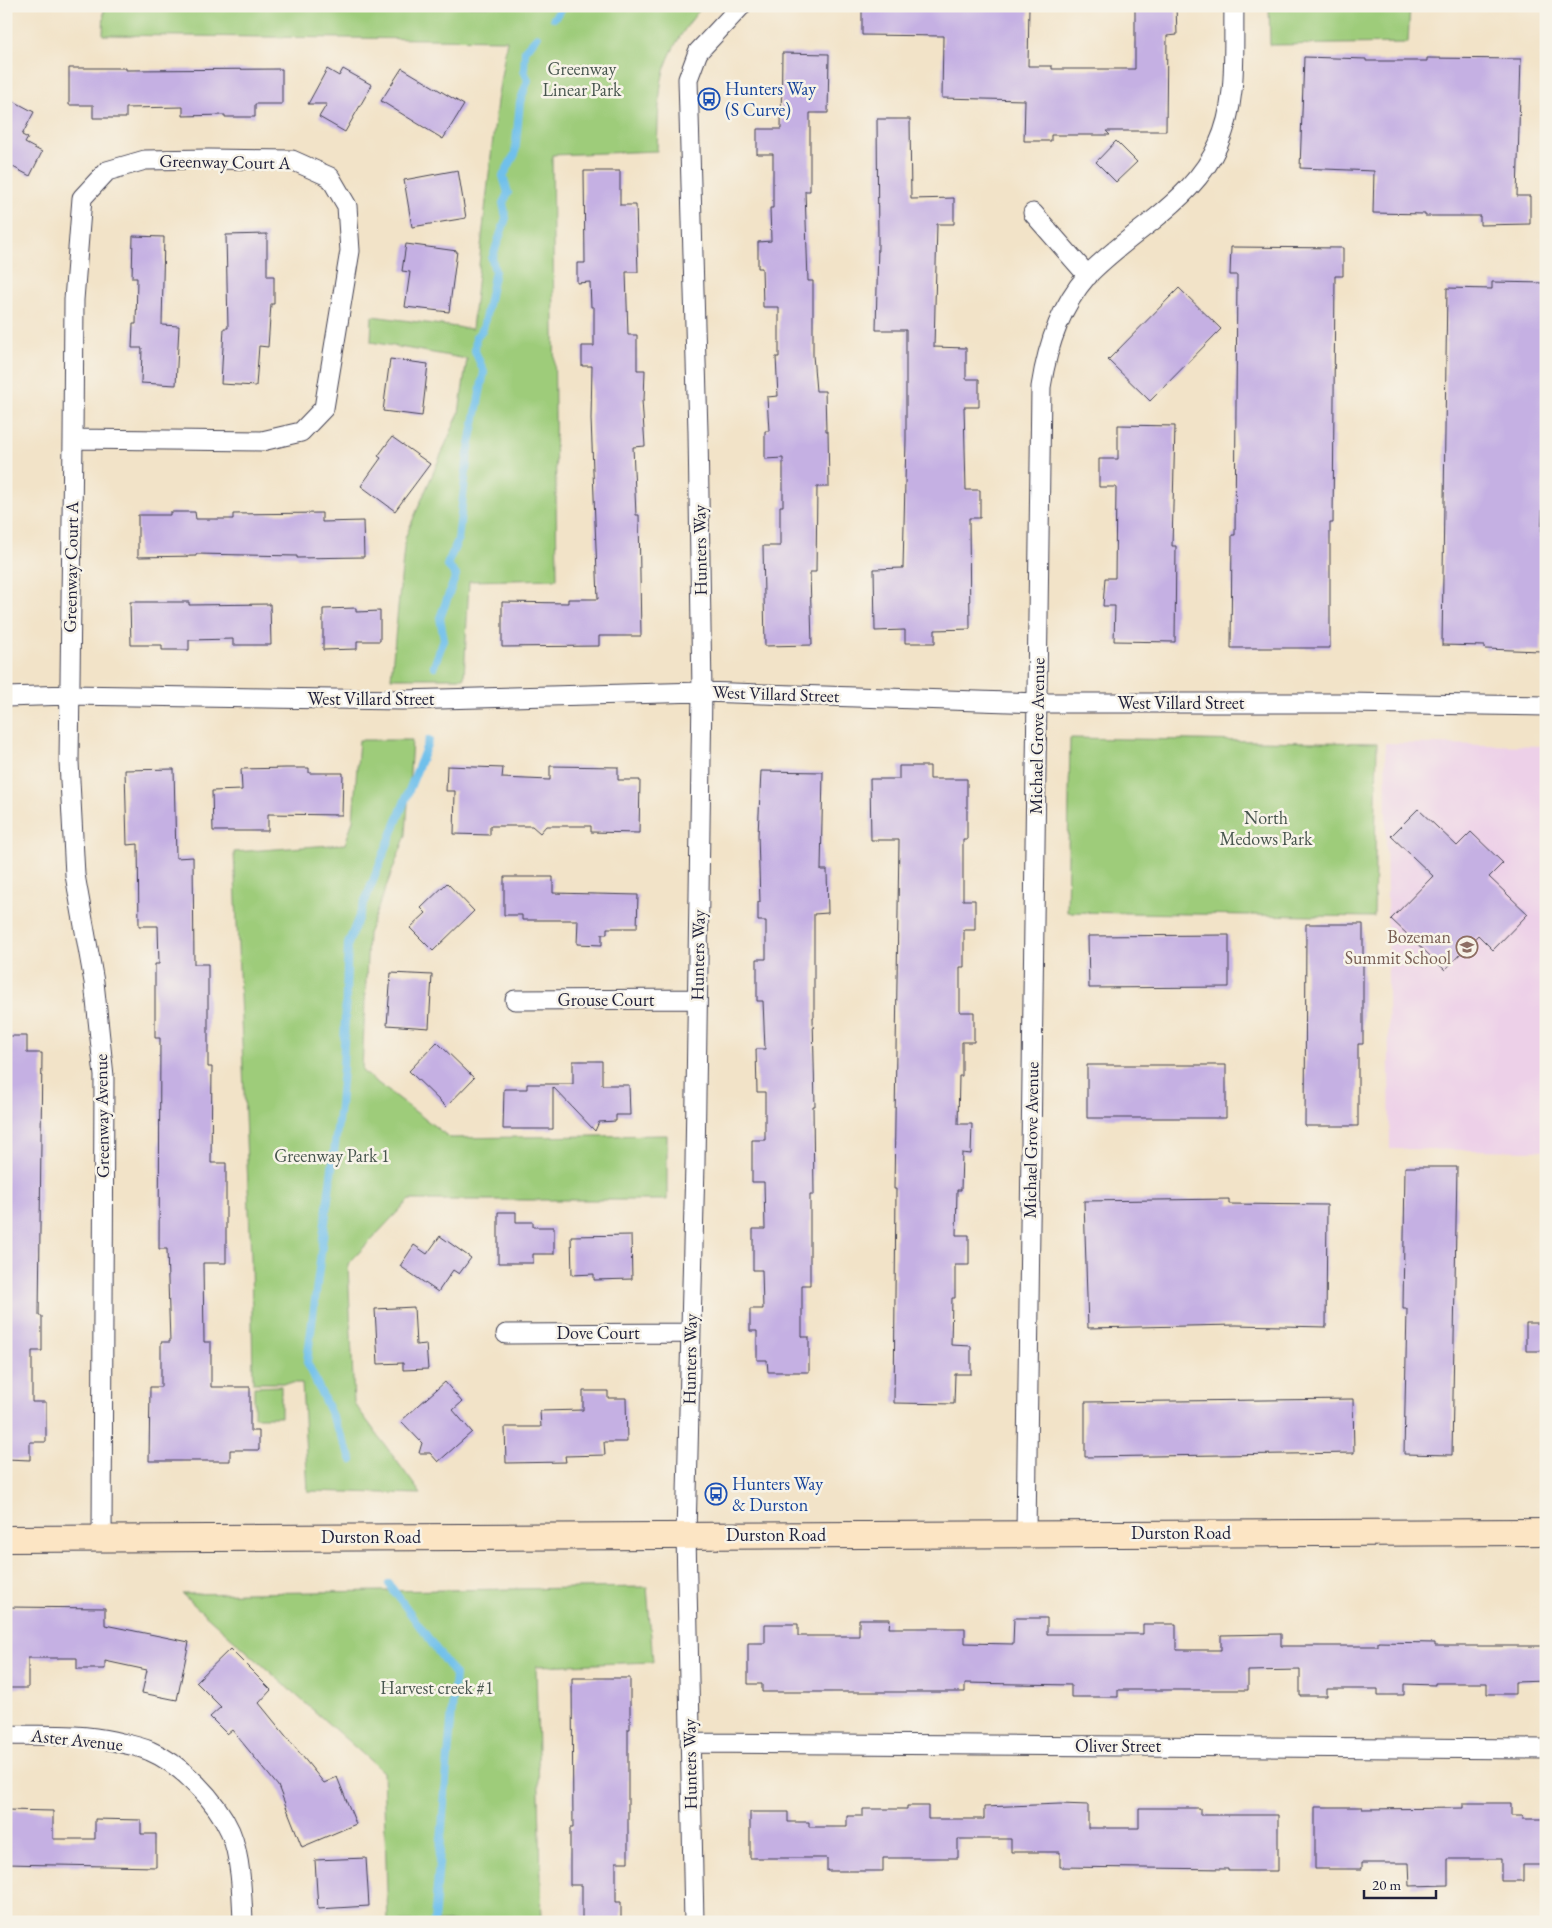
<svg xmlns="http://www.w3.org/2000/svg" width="1552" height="1928" font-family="'EB Garamond',serif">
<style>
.built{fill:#edd0e8}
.green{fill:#9ecc7a;stroke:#60775a}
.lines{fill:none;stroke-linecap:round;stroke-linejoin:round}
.stream{stroke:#70c0eb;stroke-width:8}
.building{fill:#c5b0e3}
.street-casing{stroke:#413f50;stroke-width:21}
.secondary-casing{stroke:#413f50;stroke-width:28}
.street{stroke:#fff;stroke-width:19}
.secondary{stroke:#fce5c4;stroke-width:26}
.labels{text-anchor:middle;stroke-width:5;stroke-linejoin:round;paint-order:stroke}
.park-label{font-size:18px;fill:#47554e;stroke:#f7f3e8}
.transit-label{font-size:18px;fill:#164399;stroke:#f7f3e8;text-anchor:start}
.street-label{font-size:18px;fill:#22223b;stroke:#f7f3e8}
.education-label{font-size:18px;fill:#785e54;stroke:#f7f3e8;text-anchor:end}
</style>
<rect width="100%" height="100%" fill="#f7f3e8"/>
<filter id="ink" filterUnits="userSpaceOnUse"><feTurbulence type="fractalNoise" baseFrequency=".02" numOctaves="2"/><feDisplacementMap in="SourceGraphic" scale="10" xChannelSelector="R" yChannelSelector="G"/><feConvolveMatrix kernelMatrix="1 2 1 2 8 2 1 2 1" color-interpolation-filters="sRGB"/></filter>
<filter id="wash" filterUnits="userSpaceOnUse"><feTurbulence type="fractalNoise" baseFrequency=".0096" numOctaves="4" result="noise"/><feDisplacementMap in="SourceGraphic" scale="20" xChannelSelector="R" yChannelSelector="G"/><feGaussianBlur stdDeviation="1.12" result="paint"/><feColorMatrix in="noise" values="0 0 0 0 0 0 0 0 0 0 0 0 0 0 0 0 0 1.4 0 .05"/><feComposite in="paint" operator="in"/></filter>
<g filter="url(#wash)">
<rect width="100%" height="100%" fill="#f2e3c8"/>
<path class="built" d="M 1385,743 L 1546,746 L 1546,1151 L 1390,1149 Z"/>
<path class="green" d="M 104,6 L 703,6 C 684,28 665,56 661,85 C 658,106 658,129 657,151 L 552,155 L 557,579 L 469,581 L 464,678 L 391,678 L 405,538 L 459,413 L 467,359 L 371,342 L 372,316 L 472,329 L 497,101 L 507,40 L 103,35 Z
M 1269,6 L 1410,6 L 1408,43 L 1270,45 Z
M 1070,738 L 1377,743 L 1374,917 L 1067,912 Z
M 359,740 L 412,740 L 406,835 L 368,934 L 362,1071 L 450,1138 L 667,1135 L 667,1200 L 409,1200 L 348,1264 L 354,1403 L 421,1494 L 308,1491 L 302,1383 L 253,1383 L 251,1258 L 234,852 L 345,844 L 353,820 Z
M 281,1386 L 281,1417 L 254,1417 L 254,1387 Z
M 647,1587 L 653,1662 L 536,1666 L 542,1922 L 388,1922 L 383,1772 L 182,1594 Z"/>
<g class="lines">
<path class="stream" d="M 554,18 L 564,6
M 434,666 L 444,639 L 440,618 L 456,575 L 447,565 L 458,540 L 468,454 L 484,372 L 475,351 L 476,337 L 483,329 L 495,271 L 492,259 L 506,218 L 503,203 L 508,193 L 503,176 L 515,154 L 520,102 L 528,80 L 524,71 L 525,50 L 537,37
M 352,1460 L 307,1362 L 340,1106 L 343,1068 L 348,944 L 429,740
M 389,1584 L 455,1675 L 434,1922"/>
</g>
<g id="blocks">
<path class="building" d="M 862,6 L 1029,6 L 1028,66 L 1052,66 L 1052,69 L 1135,69 L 1135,6 L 1176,6 L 1177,35 L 1167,36 L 1166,131 L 1106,131 L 1110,135 L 1051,135 L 1051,141 L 1024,141 L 1025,100 L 942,98 L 943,36 L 862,35 Z
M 782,53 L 829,54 L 828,113 L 810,113 L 810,191 L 805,191 L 808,281 L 813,281 L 813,355 L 816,391 L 825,391 L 826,431 L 828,431 L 829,487 L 817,487 L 816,572 L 810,572 L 812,645 L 765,646 L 763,546 L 780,546 L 780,506 L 783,506 L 783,458 L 765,459 L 765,431 L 769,431 L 767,397 L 778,396 L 776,357 L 779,357 L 779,307 L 763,307 L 762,268 L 758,268 L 758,242 L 771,241 L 770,208 L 773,208 L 773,154 L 757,154 L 757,129 L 781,129 Z
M 1304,57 L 1366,59 L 1366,61 L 1427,61 L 1427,58 L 1521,59 L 1517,196 L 1530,196 L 1530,224 L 1480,225 L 1480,216 L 1425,216 L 1425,214 L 1373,213 L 1374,171 L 1300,168 Z
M 69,68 L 126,68 L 126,70 L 282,69 L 282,104 L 255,104 L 255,117 L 225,117 L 225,115 L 183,116 L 183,107 L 126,108 L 126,118 L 93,118 L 93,105 L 69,105 Z
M 402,68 L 464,105 L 443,139 L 381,101 Z
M 327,69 L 339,76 L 343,69 L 372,85 L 345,132 L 319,117 L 327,104 L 308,104 Z
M 6,97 L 34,112 L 22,135 L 28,138 L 25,143 L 42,152 L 30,176 L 13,167 L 6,179 Z
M 877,119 L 910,119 L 911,199 L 954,198 L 954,224 L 937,224 L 934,347 L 966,348 L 966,379 L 979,379 L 979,407 L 964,407 L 966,490 L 980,490 L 980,518 L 969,518 L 970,629 L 935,630 L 935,643 L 905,643 L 905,630 L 875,631 L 874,569 L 903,568 L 906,439 L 906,330 L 876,330 L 878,244 Z
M 1116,141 L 1137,162 L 1116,182 L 1096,162 Z
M 458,170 L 466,218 L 412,227 L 404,180 Z
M 584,171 L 620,171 L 620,205 L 636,205 L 638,272 L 626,272 L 628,335 L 637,335 L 637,370 L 645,370 L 644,400 L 642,400 L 645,446 L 633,447 L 636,515 L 639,515 L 641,636 L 599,636 L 599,646 L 502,647 L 502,602 L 568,603 L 568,599 L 598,599 L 591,419 L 592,366 L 582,366 L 582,346 L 594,346 L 594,307 L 591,307 L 590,282 L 577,283 L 577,263 L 585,263 Z
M 267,234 L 267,276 L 274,276 L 274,304 L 271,304 L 268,347 L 259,346 L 256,386 L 221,384 L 224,328 L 228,328 L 226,235 Z
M 133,236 L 164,237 L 162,325 L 179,326 L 176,385 L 141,383 L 142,348 L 132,348 L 133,324 L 136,324 L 137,278 L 132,278 Z
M 406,244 L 457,251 L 449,312 L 405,307 L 410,272 L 402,271 Z
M 1231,247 L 1343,248 L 1343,276 L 1335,276 L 1333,523 L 1330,523 L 1330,648 L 1231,648 L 1232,535 L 1235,535 L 1237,275 L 1230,275 Z
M 1492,282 L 1546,283 L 1546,435 L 1541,536 L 1545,536 L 1541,651 L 1485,649 L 1485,646 L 1442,645 L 1447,288 L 1492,289 Z
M 1179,288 L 1221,329 L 1150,401 L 1108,360 Z
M 390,359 L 428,364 L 422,416 L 383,411 Z
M 1118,425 L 1175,426 L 1172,546 L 1176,546 L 1175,642 L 1114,641 L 1115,606 L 1103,606 L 1105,578 L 1115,578 L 1116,487 L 1099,487 L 1099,459 L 1118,459 Z
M 392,437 L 430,464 L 395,511 L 361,486 L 381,458 L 378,456 Z
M 170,512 L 195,512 L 196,519 L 233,519 L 233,514 L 322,513 L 322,522 L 363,521 L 364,557 L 297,558 L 297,556 L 196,554 L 196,556 L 138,557 L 138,515 L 170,515 Z
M 130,602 L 189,602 L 189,605 L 270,604 L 271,645 L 233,645 L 233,639 L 189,640 L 189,650 L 162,650 L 162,645 L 131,645 Z
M 356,608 L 356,612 L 380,611 L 380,641 L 357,641 L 357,649 L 323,650 L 323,609 Z
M 447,766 L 503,768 L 502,778 L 550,780 L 550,766 L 618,767 L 618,780 L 640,780 L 639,833 L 591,832 L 591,826 L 546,826 L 540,833 L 532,826 L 490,826 L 490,835 L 454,834 L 455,791 L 446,791 Z
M 899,766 L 930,766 L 930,779 L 967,779 L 967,840 L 963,840 L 963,900 L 975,900 L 975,930 L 964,930 L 964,967 L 960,967 L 960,1012 L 974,1012 L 974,1042 L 962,1042 L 962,1076 L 959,1076 L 958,1124 L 972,1124 L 971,1154 L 962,1153 L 961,1190 L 957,1190 L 956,1235 L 969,1235 L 969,1265 L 955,1265 L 955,1298 L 952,1298 L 951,1345 L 971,1346 L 971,1374 L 955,1374 L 954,1404 L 894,1403 L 896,1189 L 894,1189 L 899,840 L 871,840 L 870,779 L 899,779 Z
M 286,768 L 309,768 L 309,773 L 343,773 L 342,815 L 268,814 L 268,831 L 213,831 L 212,791 L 242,790 L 241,769 Z
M 174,769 L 176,858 L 193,857 L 194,964 L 208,964 L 208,1067 L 212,1067 L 211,1163 L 226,1163 L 226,1263 L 203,1263 L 204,1342 L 211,1342 L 211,1387 L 250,1387 L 250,1431 L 259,1431 L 259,1450 L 230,1450 L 230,1461 L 149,1461 L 150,1387 L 161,1387 L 161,1342 L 170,1342 L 167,1249 L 159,1249 L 160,1038 L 155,1038 L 155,964 L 159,964 L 158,926 L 139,926 L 138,844 L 127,845 L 125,770 Z
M 761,771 L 823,772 L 821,870 L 827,870 L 828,913 L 814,914 L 814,1017 L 813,1017 L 815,1106 L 813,1106 L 814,1195 L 810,1195 L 810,1285 L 802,1285 L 802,1337 L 809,1337 L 809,1372 L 768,1372 L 767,1360 L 757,1360 L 757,1331 L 750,1331 L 750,1309 L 763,1309 L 762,1270 L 753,1270 L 753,1229 L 765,1229 L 764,1182 L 752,1182 L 752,1140 L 765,1140 L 765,1092 L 757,1092 L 756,1049 L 765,1049 L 763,1001 L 757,1001 L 757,959 L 766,959 L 766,921 L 758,921 L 758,902 L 760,902 L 758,835 Z
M 1418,809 L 1457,846 L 1471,832 L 1503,863 L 1489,877 L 1528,914 L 1493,950 L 1478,935 L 1445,970 L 1391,919 L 1433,876 L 1391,836 Z
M 504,877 L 553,877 L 553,893 L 638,895 L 637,928 L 607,928 L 607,934 L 602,934 L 602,945 L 577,944 L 578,920 L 522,920 L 522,915 L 504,915 Z
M 447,883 L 474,911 L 433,951 L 410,928 L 426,913 L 421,908 Z
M 1306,924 L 1363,924 L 1363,1044 L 1358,1044 L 1358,1126 L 1305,1126 Z
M 1229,935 L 1229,987 L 1089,988 L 1088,936 Z
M 391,973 L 432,975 L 429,1028 L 387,1025 Z
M 6,1036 L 27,1036 L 27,1053 L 42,1053 L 39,1316 L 42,1316 L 42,1351 L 32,1351 L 32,1402 L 46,1402 L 46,1442 L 30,1442 L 30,1460 L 6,1459 Z
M 437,1042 L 474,1078 L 446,1107 L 409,1071 Z
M 573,1061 L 602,1061 L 602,1085 L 629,1085 L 630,1115 L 616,1115 L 616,1121 L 599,1122 L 595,1131 L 553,1087 L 553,1129 L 503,1129 L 504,1089 L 527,1089 L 527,1084 L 573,1084 Z
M 1087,1065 L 1226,1065 L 1226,1118 L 1087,1118 Z
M 1405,1167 L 1457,1167 L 1452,1455 L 1404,1454 L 1407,1309 L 1403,1309 Z
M 1229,1199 L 1229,1204 L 1327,1205 L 1326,1327 L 1236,1325 L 1088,1328 L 1084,1201 Z
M 498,1212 L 516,1212 L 516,1222 L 533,1222 L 533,1227 L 554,1227 L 554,1254 L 533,1254 L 533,1263 L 498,1263 Z
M 631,1235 L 632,1279 L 594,1280 L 594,1274 L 572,1275 L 571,1236 Z
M 440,1236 L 471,1258 L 459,1274 L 453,1270 L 438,1292 L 400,1266 L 414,1245 L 427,1254 Z
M 414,1307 L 416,1345 L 426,1344 L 428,1369 L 403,1370 L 403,1363 L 378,1364 L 375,1309 Z
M 1526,1323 L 1546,1323 L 1546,1351 L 1526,1351 Z
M 445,1382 L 462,1402 L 453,1410 L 472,1432 L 438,1462 L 430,1453 L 419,1453 L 422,1443 L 401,1421 Z
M 583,1391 L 608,1391 L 608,1398 L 626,1398 L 627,1442 L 604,1442 L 605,1455 L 565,1456 L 566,1462 L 506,1463 L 505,1427 L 541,1427 L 540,1411 L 583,1410 Z
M 1353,1399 L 1354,1453 L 1085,1457 L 1085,1402 Z
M 6,1607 L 105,1608 L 105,1625 L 189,1642 L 177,1700 L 142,1693 L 147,1670 L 105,1661 L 105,1669 L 77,1669 L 77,1658 L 28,1658 L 28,1688 L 6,1688 Z
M 1014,1618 L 1047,1618 L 1047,1634 L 1143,1634 L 1143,1624 L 1176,1624 L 1176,1650 L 1221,1650 L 1221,1635 L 1281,1634 L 1281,1646 L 1378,1646 L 1378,1642 L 1435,1643 L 1435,1646 L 1546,1646 L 1546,1681 L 1515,1682 L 1515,1694 L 1487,1694 L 1487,1683 L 1435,1683 L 1435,1685 L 1404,1684 L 1404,1695 L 1378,1695 L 1378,1689 L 1327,1689 L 1327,1696 L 1300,1696 L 1300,1670 L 1248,1671 L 1248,1690 L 1118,1690 L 1118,1697 L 1071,1697 L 1071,1685 L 965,1683 L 965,1692 L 762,1692 L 762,1684 L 748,1684 L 748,1643 L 765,1643 L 765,1624 L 798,1624 L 798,1636 L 859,1636 L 859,1619 L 890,1619 L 889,1628 L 965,1628 L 965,1643 L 1013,1644 Z
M 230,1649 L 271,1690 L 259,1703 L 324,1783 L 337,1777 L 356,1824 L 302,1847 L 278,1786 L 232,1730 L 227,1734 L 210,1717 L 221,1707 L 196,1682 Z
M 572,1678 L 630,1678 L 630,1729 L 628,1729 L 628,1862 L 616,1862 L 616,1902 L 621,1902 L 621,1922 L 582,1922 L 582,1885 L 570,1885 L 570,1828 L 573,1828 Z
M 1463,1803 L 1511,1803 L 1511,1816 L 1523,1816 L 1523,1819 L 1546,1819 L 1546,1865 L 1523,1865 L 1523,1881 L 1501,1881 L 1501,1859 L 1448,1859 L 1448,1885 L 1410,1886 L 1409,1863 L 1362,1863 L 1362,1869 L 1315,1869 L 1315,1807 L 1362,1807 L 1362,1809 L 1463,1808 Z
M 1060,1804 L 1088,1805 L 1088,1828 L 1139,1828 L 1139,1808 L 1200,1808 L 1200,1815 L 1278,1815 L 1278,1871 L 1228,1871 L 1228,1869 L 1060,1867 L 1060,1852 L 1011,1852 L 1011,1839 L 958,1839 L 958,1858 L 883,1858 L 883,1871 L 827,1871 L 827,1858 L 750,1858 L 750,1812 L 788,1812 L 788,1822 L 809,1822 L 809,1827 L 847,1827 L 847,1816 L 863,1816 L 863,1809 L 907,1809 L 907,1806 L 928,1806 L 928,1819 L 984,1819 L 984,1807 Z
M 6,1810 L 53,1811 L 53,1839 L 95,1839 L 95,1819 L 141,1820 L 141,1834 L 156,1834 L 156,1867 L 6,1864 Z
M 366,1858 L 369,1906 L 318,1909 L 315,1860 Z"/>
</g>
</g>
<g filter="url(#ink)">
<use href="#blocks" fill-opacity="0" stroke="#413f50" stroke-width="1"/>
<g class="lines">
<g class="street-casing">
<path id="street" d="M 209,159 L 292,160 L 330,177 L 347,206 L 350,251 L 324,408 L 301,432 L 262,441 L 73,439 L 74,300 L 82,198 L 107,171 L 145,160 Z
M 1033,213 L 1088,276
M 73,439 L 69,762 L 75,875 L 94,982 L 104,1076 L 102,1539
M 6,697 L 69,695 L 402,700 L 702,692 L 1038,703 L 1346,703 L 1546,706
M 515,1000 L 697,999
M 506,1334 L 691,1333
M 1026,1533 L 1041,387 C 1047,348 1060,307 1087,276 C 1106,256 1129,239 1151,222 C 1177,201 1204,177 1218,145 C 1238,103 1233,51 1234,6
M 6,1735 C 41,1736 79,1733 113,1741 C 125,1744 139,1746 150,1751 C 181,1764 216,1800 230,1831 C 241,1857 242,1894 243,1922
M 690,1743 L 1546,1749
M 694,1922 L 686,1535 L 695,1163 L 702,692 L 698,432 L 688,79 L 698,52 L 741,6"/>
</g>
<g class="secondary-casing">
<path id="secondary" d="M 6,1539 L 1546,1532"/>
</g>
<use href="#street" class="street"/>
<use href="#secondary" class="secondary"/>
</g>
</g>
<defs>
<g id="bus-ring" transform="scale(1.125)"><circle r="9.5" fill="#f7f3e8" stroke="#1a4fb4" stroke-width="1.5"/><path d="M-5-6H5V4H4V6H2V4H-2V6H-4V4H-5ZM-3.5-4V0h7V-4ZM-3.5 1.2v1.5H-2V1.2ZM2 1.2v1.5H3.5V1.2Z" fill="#1a4fb4"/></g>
<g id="school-ring" transform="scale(1.125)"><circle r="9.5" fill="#f7f3e8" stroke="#8d6e63" stroke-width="1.5"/><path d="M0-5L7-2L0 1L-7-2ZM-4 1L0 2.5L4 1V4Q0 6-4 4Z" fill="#8d6e63"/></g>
</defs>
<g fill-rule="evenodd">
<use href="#bus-ring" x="709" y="99"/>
<use href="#school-ring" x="1467" y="947"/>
<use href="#bus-ring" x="716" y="1494"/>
</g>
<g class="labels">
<g class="park-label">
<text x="582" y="75">Greenway<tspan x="582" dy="21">Linear Park</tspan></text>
<text x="1266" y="824">North<tspan x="1266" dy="21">Medows Park</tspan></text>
<text x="332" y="1162">Greenway Park 1</text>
<text x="437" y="1694">Harvest creek #1</text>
</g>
<g class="transit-label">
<text x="725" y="95">Hunters Way<tspan x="725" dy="21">(S Curve)</tspan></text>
<text x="732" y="1490">Hunters Way<tspan x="732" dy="21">&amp; Durston</tspan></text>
</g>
<g class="street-label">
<text transform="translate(225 162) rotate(1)" y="6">Greenway Court A</text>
<text transform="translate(700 550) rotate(-91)" y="6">Hunters Way</text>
<text transform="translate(71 567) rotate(-89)" y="6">Greenway Court A</text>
<text transform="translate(776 694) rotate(2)" y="6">West Villard Street</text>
<text x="371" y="705">West Villard Street</text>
<text x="1181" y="709">West Villard Street</text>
<text transform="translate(1037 736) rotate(-89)" y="6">Michael Grove Avenue</text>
<text transform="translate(698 955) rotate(-89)" y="6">Hunters Way</text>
<text x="606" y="1006">Grouse Court</text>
<text transform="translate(102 1116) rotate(-91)" y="6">Greenway Avenue</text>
<text transform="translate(1031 1140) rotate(-89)" y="6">Michael Grove Avenue</text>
<text x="598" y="1339">Dove Court</text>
<text transform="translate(690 1359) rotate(-89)" y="6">Hunters Way</text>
<text x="1181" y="1539">Durston Road</text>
<text x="776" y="1541">Durston Road</text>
<text x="371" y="1543">Durston Road</text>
<text transform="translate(77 1740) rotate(6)" y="6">Aster Avenue</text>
<text x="1118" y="1752">Oliver Street</text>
<text transform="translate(690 1764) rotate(-91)" y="6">Hunters Way</text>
</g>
<g class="education-label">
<text x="1451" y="943">Bozeman<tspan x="1451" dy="21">Summit School</tspan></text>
</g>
</g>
<rect width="1552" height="1928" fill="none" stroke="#f7f3e8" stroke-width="25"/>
<path d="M1364 1890v8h72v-8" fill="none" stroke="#22223b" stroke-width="2.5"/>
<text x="1372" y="1890" font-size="15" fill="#22223b" stroke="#f7f3e8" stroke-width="4" paint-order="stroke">20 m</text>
</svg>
